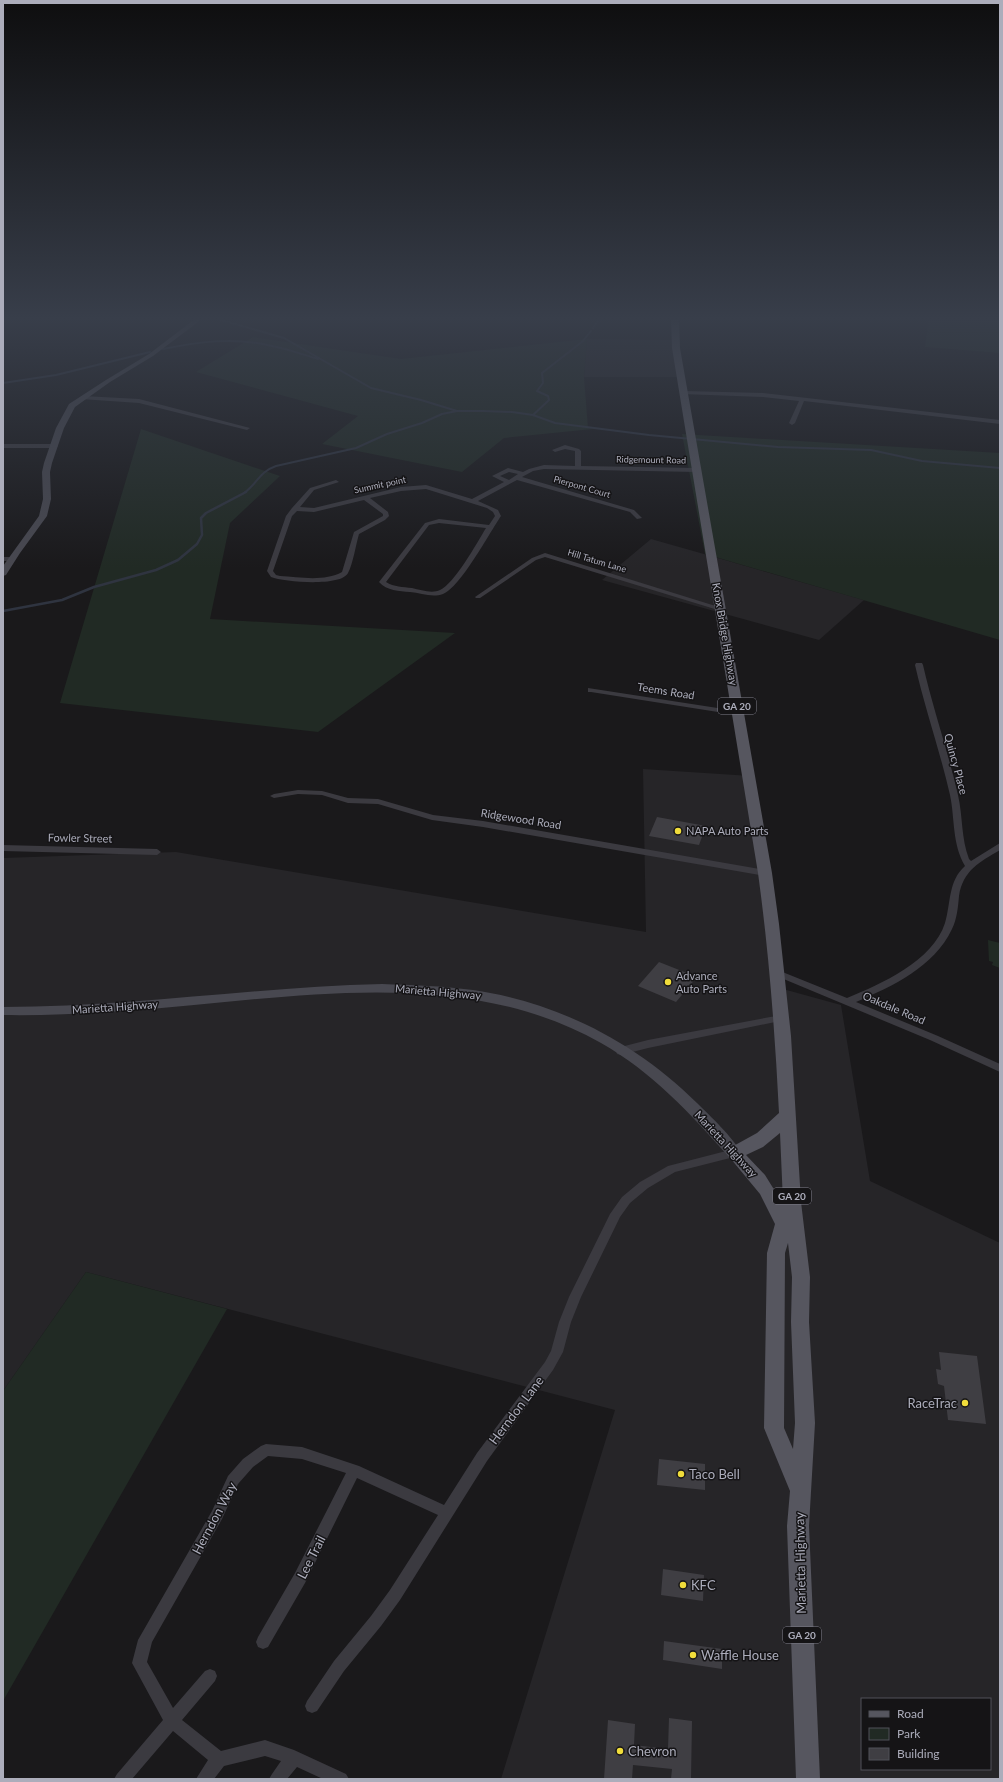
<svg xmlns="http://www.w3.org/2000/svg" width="1003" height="1782" font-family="Lato,sans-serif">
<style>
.built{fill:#262528;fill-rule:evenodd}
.green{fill:#212a24}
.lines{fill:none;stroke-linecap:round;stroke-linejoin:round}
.stream-far1{stroke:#2f3440;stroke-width:2}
.stream{stroke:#2f3440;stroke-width:2.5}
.building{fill:#3f3e43}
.street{fill:#3b3a40;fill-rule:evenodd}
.secondary{fill:#484850;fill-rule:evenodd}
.primary{fill:#56565f;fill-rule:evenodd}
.poi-dot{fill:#f1dd3b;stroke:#151416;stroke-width:1.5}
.labels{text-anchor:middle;stroke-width:3;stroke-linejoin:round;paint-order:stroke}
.far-street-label{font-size:9px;fill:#acadbb;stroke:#151416}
.shield{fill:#151416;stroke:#7f7f8a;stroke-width:1}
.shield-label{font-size:10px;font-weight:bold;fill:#acadbb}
.street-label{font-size:11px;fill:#acadbb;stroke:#151416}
.poi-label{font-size:11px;fill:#acadbb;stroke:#151416;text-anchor:start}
.near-poi-label{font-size:13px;fill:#acadbb;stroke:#151416;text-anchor:start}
.near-street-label{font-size:13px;fill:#acadbb;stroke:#151416}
</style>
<rect width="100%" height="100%" fill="#1a191b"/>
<path class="built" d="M 587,339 L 678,340 L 684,377 L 584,377 Z
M 651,539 L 718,558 L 864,600 L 819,640 L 602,580 Z
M 643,769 L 751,776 L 783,989 L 841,1005 L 870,1181 L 1000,1243 L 1000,1779 L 501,1779 L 615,1410 L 86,1272 L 3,1391 L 3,858 L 176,852 L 646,932 ZM 862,1699 L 990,1699 L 990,1769 L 862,1769 Z"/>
<path class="green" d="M 929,319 L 1000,319 L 1000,353 L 925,347 Z
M 253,337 L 401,359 L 587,339 L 584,377 L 588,428 L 593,429 L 504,438 L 462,472 L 322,444 L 358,416 L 196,372 Z
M 141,429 L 280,476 L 230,523 L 210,619 L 455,633 L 318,732 L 60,703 Z
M 682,434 L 1000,453 L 1000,640 L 705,554 Z
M 988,940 L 1000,943 L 1000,968 L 992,965 L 993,962 L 989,961 Z
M 86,1272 L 227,1309 L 3,1701 L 3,1391 Z"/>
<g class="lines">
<path class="stream-far1" d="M 218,319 L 284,338 L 371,388 L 421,400 L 457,411
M 593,328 L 599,319
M 163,349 C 198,342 232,337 267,345 C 285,348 301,354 318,359
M 3,383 L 56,375 L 150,352
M 533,415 L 549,400 L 548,396 L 537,391 L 543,383 L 542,373 L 583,341 L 591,331
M 244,493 C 258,483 259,472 276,466 L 356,448 L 387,434 L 422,423 L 442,414 L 457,411 L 483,411 L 512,412 L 533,415 L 555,423 L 649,435 L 778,447 L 871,450 L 922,461 L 1000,468"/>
<path class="stream" d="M 3,611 L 62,600 L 94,587 L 156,570 L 178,560 L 197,544 L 202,535 L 201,518 L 206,513 L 246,492"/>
</g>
<path class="building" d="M 657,817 L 706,826 L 699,845 L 649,836 Z
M 659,962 L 697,977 L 676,1002 L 638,986 Z
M 939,1352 L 977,1356 L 986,1424 L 948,1420 L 944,1386 L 938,1384 L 936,1369 L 941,1370 Z
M 659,1459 L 705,1464 L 705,1490 L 657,1485 Z
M 663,1569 L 704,1575 L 703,1601 L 661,1595 Z
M 664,1641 L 722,1649 L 722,1669 L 663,1660 Z
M 669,1718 L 692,1721 L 691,1779 L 671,1779 L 672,1769 L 633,1765 L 632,1779 L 604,1779 L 608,1720 L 635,1724 L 634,1745 L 668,1749 Z"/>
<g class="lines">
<path class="street" d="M 684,391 L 763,393 L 1000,420 L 1000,424 L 804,401 L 795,423 L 792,425 L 789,423 L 799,401 L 763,397 L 682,394 L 682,392 Z
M 83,396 L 139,399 L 250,428 L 247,430 L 139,403 L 81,399 L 80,398 Z
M 3,444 L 55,444 L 58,446 L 55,448 L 3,448 Z
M 565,445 L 579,449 L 581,451 L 581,466 L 697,468 L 700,470 L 697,472 L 544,469 L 533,471 L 522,477 L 634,510 L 642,518 L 637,519 L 630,512 L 517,480 L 478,501 L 498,510 L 501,516 C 490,532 460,588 443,594 C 432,598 421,593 410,592 C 399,591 387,591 379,582 L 425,523 L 439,519 L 489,525 L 495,516 L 493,512 L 487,508 L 426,489 L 401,491 L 370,498 L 388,512 L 389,516 L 385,520 L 359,534 C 356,544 353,564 348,573 C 341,587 284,582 271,577 L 267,571 L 286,516 L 292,508 L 310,488 L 336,480 L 339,482 L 314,490 L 300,507 L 314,508 L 401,487 L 426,485 L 472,499 L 504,482 L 492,476 L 508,468 L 523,472 L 529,469 L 544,465 L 575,466 L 575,451 L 565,449 L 555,452 L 552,450 ZM 509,472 L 518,474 L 509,480 L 500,476 ZM 364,500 L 383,514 L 383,516 L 354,532 L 342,572 C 324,582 299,577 280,576 L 276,575 L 273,571 L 292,516 L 297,511 L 314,512 ZM 439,523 L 486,528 C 477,543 454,584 440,590 C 432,594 421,590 412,588 C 403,587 394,587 386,582 L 429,525 Z
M 545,553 L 722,608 L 723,609 L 720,611 L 718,610 L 545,557 L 536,560 L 480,598 L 476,598 L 475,597 L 532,558 Z
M 3,557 L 11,557 L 14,559 L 11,561 L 3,561 Z
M 916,663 L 922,663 L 923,665 C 933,709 948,751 958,795 C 963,817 961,838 969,859 L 971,861 L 1000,843 L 1000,850 C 980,862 963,870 959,896 C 958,907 957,919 952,929 C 934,967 893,986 856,1002 L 938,1036 L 1000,1064 L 1000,1072 L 930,1040 L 774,975 L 772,973 L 777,970 L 780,971 L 847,998 C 881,984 933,961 945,923 C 951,903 948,881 965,866 C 952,844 955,819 950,795 C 940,751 925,709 915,665 Z
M 588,688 L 737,711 L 741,713 L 737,715 L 591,692 L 588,692 Z
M 298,790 L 322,791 L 348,798 L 378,799 L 433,815 L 483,821 L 765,870 L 769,873 L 765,876 L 483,827 L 432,820 L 378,804 L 348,803 L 322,795 L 298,794 L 274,798 L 270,796 L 274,794 Z
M 3,845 L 157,849 L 161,852 L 157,855 L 3,851 Z
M 781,1015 L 785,1016 L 786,1018 L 785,1020 L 648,1048 L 621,1055 L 617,1054 L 616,1051 L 617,1048 L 648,1040 Z
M 734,1149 L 738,1150 L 739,1153 L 738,1156 L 675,1172 L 648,1188 L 630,1203 L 620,1217 L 581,1297 L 571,1322 L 563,1352 L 553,1370 L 487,1461 L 400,1600 L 381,1626 L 344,1671 L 317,1711 L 312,1713 L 307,1711 L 305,1706 L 307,1701 L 334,1661 L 371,1616 L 390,1590 L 438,1515 L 357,1478 L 305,1583 L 268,1647 L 263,1649 L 258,1647 L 256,1642 L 258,1637 L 295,1573 L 346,1473 L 302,1459 L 268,1456 L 253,1467 L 238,1484 L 222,1519 L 152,1642 L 147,1662 L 173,1708 L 205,1671 L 210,1669 L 215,1671 L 217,1676 L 215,1681 L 182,1720 L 221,1751 L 265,1740 L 294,1750 L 346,1774 L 349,1779 L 323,1779 L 297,1767 L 287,1779 L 269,1779 L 272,1774 L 281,1761 L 265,1756 L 224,1766 L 214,1779 L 196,1779 L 208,1760 L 173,1731 L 132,1779 L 114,1779 L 117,1774 L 163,1720 L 132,1663 L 138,1640 L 212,1511 L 228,1476 L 243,1459 L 261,1446 L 266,1444 L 302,1447 L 359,1466 L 444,1505 L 477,1453 L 545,1362 L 551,1351 L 559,1322 L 569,1297 L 610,1214 L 622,1197 L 640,1182 L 668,1166 Z"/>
<path class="secondary" d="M 195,319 L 202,319 L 153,356 L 110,382 L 75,407 L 64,428 L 52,463 L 50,472 L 51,499 L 47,516 L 20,553 L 6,575 L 3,576 L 3,566 L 39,516 L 43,499 L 42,472 L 44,463 L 56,428 L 69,404 L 106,380 L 149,354 Z
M 382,984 C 412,985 442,986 473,990 C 557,1002 637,1043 697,1103 C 710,1116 733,1137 741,1153 L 739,1157 L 734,1158 L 729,1157 C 690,1113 652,1072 601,1043 C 477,973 330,992 194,1005 C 131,1011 67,1016 3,1015 L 3,1007 C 130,1007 255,987 382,984 Z"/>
<path class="primary" d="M 671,319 L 679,319 L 680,348 L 772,873 L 779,924 L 791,1036 L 801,1202 L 810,1277 L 809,1322 L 815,1423 L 809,1526 L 820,1779 L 796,1779 L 787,1526 L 790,1491 L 764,1428 L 767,1253 L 775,1224 L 760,1194 L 726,1153 L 728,1149 L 757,1133 L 779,1113 C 775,1033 769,953 758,873 L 672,348 ZM 780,1133 L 783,1202 L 783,1204 L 765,1175 L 746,1155 L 763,1147 ZM 788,1243 L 792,1277 L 791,1322 L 795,1423 L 793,1449 L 784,1428 L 785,1253 Z"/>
</g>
<linearGradient id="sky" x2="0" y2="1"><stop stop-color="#0e0e0f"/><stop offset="0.56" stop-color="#383e4a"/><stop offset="1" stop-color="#383e4a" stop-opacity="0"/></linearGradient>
<rect width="1003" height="568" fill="url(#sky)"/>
<g class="poi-dot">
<circle cx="678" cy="831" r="4"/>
<circle cx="668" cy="982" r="4"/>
<circle cx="965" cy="1403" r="4"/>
<circle cx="681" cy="1474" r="4"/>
<circle cx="683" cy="1585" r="4"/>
<circle cx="693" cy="1655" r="4"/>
<circle cx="620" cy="1751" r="4"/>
</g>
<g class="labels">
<g class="far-street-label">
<text transform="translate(651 460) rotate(1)" y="3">Ridgemount Road</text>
<text transform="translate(380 485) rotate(-12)" y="3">Summit point</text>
<text transform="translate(582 487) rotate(16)" y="3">Pierpont Court</text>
<text transform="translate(597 561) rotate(17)" y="3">Hill Tatum Lane</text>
</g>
<g class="shield">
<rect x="718" y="698" width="38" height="16" rx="3"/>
<rect x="773" y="1188" width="38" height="16" rx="3"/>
<rect x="783" y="1627" width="38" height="16" rx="3"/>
</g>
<g class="shield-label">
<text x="737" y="710">GA 20</text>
<text x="792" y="1200">GA 20</text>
<text x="802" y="1639">GA 20</text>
</g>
<g class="street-label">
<text transform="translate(725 634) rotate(80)" y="4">Knox Bridge Highway</text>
<text transform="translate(666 691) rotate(9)" y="4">Teems Road</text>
<text transform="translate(956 764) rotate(75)" y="4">Quincy Place</text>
<text transform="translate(521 819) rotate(9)" y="4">Ridgewood Road</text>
<text transform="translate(80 838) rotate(1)" y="4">Fowler Street</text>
<text transform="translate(438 992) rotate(5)" y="4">Marietta Highway</text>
<text transform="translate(115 1007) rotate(-4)" y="4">Marietta Highway</text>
<text transform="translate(894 1008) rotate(23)" y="4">Oakdale Road</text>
<text transform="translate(726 1144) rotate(47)" y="4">Marietta Highway</text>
</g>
<g class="poi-label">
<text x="686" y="835">NAPA Auto Parts</text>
<text x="676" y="980">Advance<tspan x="676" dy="13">Auto Parts</tspan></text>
</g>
<g class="near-poi-label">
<text x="957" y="1408" text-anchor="end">RaceTrac</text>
<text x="689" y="1479">Taco Bell</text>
<text x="691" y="1590">KFC</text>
<text x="701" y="1660">Waffle House</text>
<text x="628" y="1756">Chevron</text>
</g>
<g class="near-street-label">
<text transform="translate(516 1410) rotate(-53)" y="5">Herndon Lane</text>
<text transform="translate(214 1518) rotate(-62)" y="5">Herndon Way</text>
<text transform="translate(311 1557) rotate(-63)" y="5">Lee Trail</text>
<text transform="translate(800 1563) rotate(-91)" y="5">Marietta Highway</text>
</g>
</g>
<rect width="1003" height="1782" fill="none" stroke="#acadbb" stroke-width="8"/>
<rect x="861" y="1698" width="130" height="72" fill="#151416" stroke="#515158"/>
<rect x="869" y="1711" width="20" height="6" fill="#56565f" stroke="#515158"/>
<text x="897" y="1718" font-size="12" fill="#acadbb">Road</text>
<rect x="869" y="1728" width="20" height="12" fill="#212a24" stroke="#515158"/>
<text x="897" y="1738" font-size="12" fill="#acadbb">Park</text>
<rect x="869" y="1748" width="20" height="12" fill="#3f3e43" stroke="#515158"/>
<text x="897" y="1758" font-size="12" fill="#acadbb">Building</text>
</svg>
